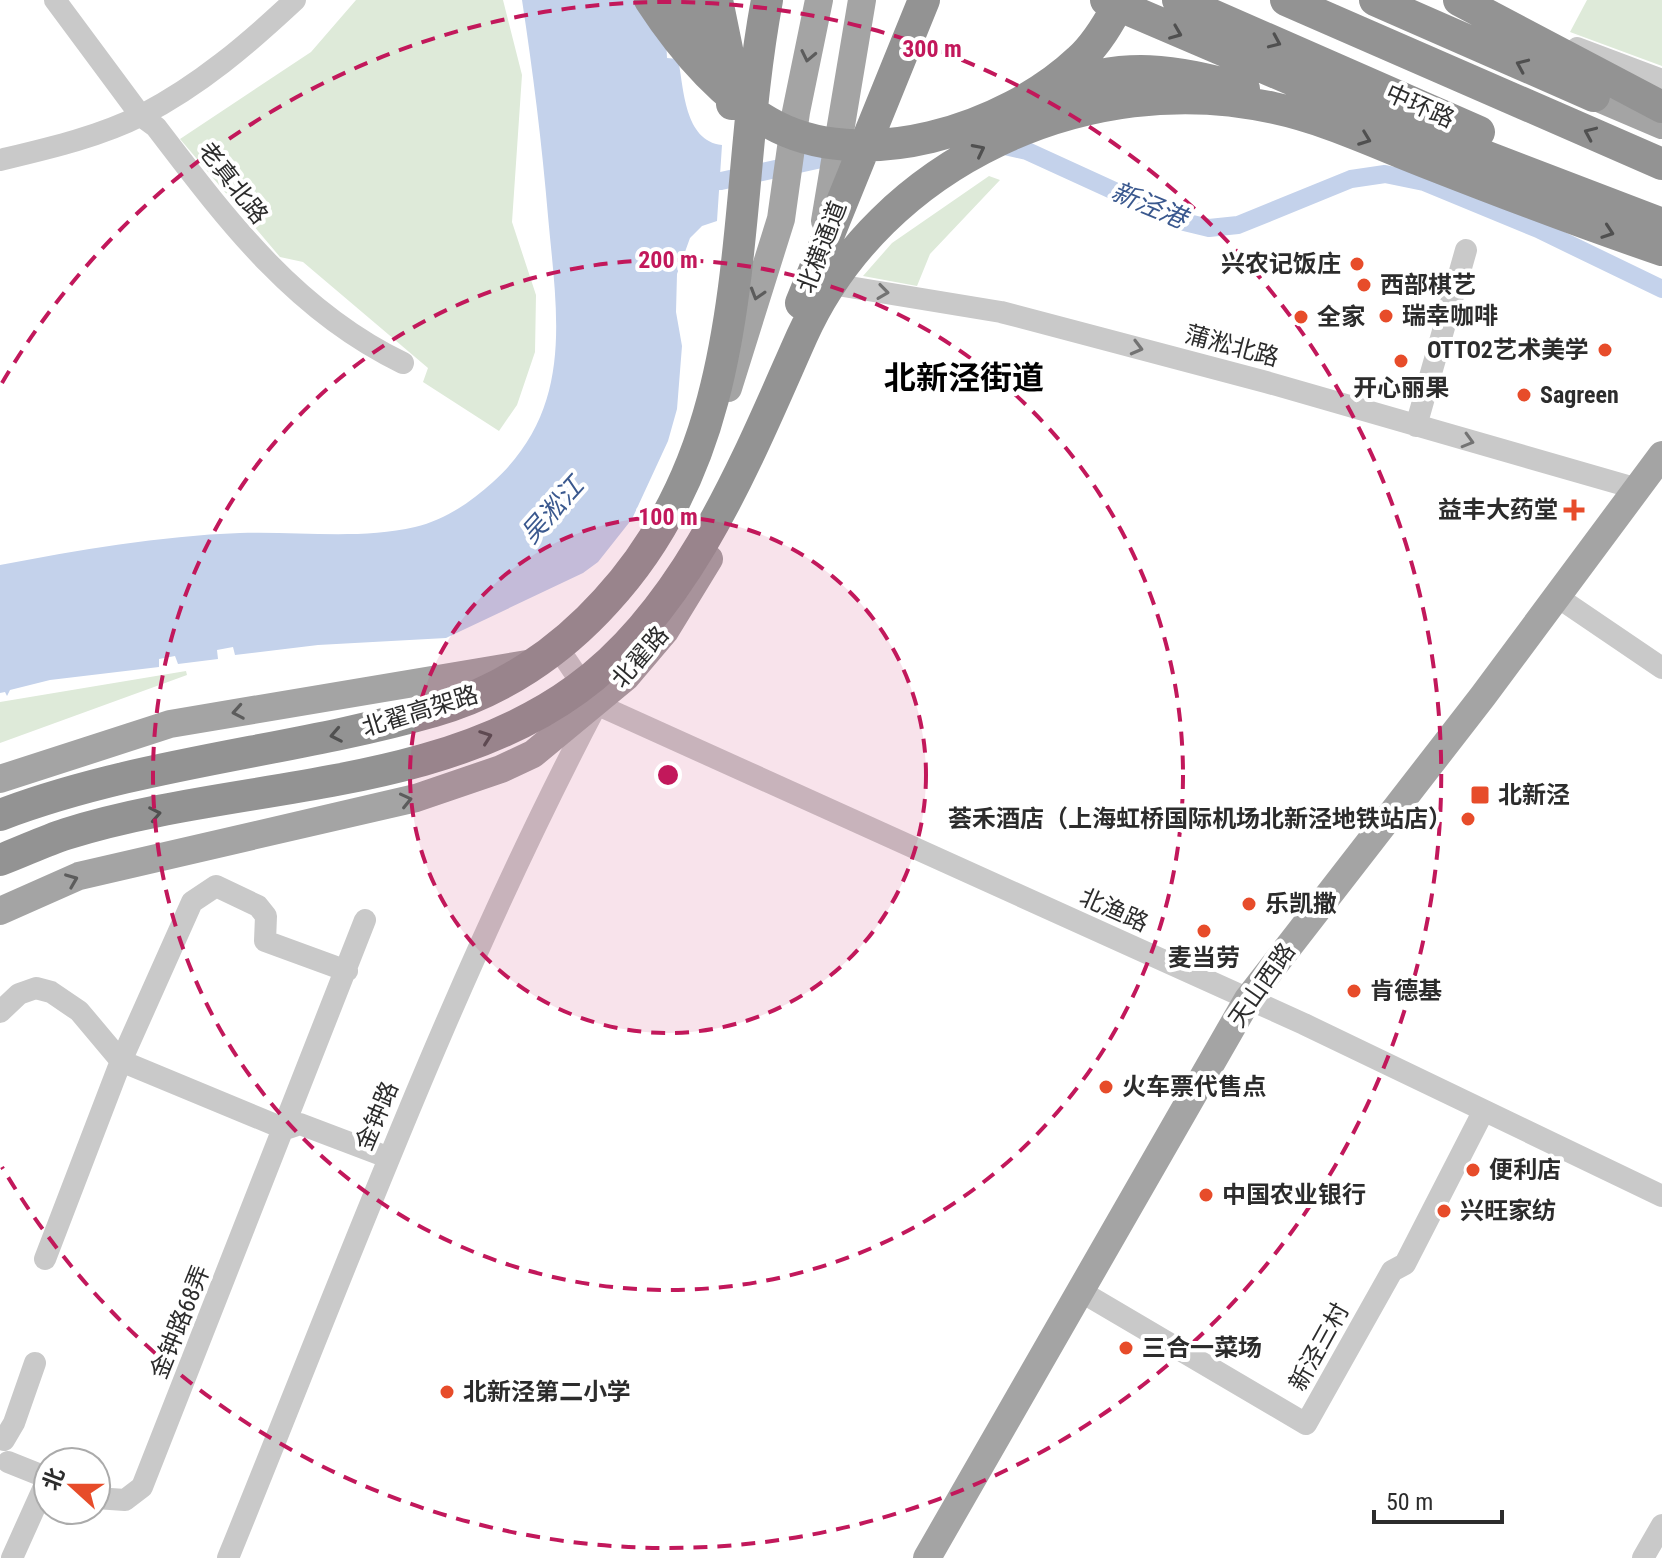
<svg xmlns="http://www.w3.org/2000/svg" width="1662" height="1558" font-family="'Roboto Condensed','Noto Sans SC',sans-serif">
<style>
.green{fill:#deead9}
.water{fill:#c4d2eb}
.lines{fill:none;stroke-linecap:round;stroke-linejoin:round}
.canal{stroke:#c4d2eb;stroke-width:18}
.minor{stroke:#c9c9c9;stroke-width:22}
.major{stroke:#a4a4a4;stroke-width:28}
.highway{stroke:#939393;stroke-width:32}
.oneway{stroke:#505050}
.oneway2{stroke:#5c5c5c}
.oneway3{stroke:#737373}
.ring{fill:none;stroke:#c2185b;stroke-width:4;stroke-dasharray:14 10}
.poi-dot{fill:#e74c2a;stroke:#fff;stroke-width:3}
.labels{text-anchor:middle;stroke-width:8;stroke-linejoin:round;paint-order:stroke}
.street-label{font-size:24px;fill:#2c2c2c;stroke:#fff}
.poi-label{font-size:24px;font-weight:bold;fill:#2c2c2c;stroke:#fff;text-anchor:start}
.water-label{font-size:26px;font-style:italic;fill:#3a588e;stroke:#fff}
.district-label{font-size:32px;font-weight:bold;fill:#000;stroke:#fff}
.centre{fill:#c2185b;stroke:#fff;stroke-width:4}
.ring-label{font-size:24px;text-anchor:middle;font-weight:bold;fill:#c2185b;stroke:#fff;stroke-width:8;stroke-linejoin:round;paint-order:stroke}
</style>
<rect width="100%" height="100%" fill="#fff"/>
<path class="green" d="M 356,0 L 503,0 L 522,75 L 512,222 L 536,295 L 535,352 L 517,405 L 499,431 L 423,382 L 428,368 L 303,262 L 280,257 L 180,139 L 311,52 Z
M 1587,0 L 1662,0 L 1662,66 L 1570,32 Z
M 989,176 L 1000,180 L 930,254 L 917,286 L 863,276 L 892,243 Z
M 186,671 L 187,675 L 0,743 L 0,702 Z"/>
<path class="water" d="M 522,0 L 664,0 L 667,58 L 678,59 C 684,88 684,141 722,145 L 717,221 L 702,226 L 690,238 L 677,274 L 676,312 L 682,346 L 677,409 L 668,441 L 632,519 L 598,562 L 583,573 L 446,638 L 318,645 L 235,655 L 233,647 L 217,650 L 218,659 L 178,664 L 175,656 L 159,659 L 159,667 L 50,680 L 10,690 L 7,696 L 5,692 L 0,693 L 0,565 C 79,550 159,536 240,533 C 297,531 359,540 415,527 C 445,520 471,502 493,482 C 575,407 557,316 548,216 C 542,144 533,72 522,0 Z"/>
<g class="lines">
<path class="canal" d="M 996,144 L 1027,151 L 1180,221 L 1209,228 L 1238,225 L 1351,179 L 1385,174 L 1424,182 L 1538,229 L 1662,289
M 697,182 L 721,181 L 844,154"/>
<path class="minor" d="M 55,0 L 141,116 L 156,127 C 227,220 295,311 403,363
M 1577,48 L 1662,80
M 0,160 C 46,149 99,137 142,115 C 200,85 248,44 295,0
M 819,282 L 1001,312 L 1266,382 L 1638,489
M 1416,426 L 1466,250
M 1556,596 L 1662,668
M 562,654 L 596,704 L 1304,1024 L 1662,1196
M 0,1012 L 19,994 L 36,988 L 51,992 L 79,1011 L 121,1061 L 285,1129 L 300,1124 L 387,1157
M 45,1259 L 121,1061 L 192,902 L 216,886 L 258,906 L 266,916 L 265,941 L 347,971
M 1080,1291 L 1306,1424 L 1392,1271 L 1405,1264 L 1483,1112
M 4,1440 L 14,1423 L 35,1363
M 8,1462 L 48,1478 L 12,1558
M 96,1498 L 125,1500 L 142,1487 L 365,920
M 228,1558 C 345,1271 452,980 596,706
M 1643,1558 L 1662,1525"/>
<path class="major" d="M 1594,96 L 1662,125
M 825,221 L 862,0
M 728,388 L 781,219 L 796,112 L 819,0
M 0,779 L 170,724 L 527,664
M 0,911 L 79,876 L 416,798 L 501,769 L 533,754 L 626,677 L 665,631 L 709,559
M 927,1558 L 1248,999 L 1483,696 L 1662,455"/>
<path class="highway" d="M 650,0 C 680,46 719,93 768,122 C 860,176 1006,129 1079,60 C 1097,44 1110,21 1121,0
M 685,0 L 708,60
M 717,0 L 728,54 L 732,104
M 1106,0 L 1349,104 L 1662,224
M 1178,0 L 1479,132
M 1286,0 L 1662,164
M 1375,0 L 1594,96
M 1459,0 L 1662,107
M 1055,88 C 1126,61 1173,70 1244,89
M 801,303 L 924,0
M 0,815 C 140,762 290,752 434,711 C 501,692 560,652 606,601 C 761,433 728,208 767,0
M 0,860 C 22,852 44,841 66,834 C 230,782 433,794 577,689 C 689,608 748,457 802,336 C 880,162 1088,66 1274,108 C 1326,119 1376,143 1425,162 C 1504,193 1582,223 1662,250"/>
</g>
<defs><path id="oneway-chevron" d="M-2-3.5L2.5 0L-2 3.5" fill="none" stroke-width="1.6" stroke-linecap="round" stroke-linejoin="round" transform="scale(2)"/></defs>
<g class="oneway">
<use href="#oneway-chevron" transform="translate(1176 33) rotate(22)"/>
<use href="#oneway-chevron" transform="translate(1275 42) rotate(24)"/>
<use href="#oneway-chevron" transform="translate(1522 65) rotate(-156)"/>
<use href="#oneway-chevron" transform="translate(1590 133) rotate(-156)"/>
<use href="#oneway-chevron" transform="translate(1365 139) rotate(21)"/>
<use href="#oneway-chevron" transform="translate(979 150) rotate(-27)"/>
<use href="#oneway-chevron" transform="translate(1608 232) rotate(19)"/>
<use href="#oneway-chevron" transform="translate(336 735) rotate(169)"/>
<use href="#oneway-chevron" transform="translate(486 737) rotate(-20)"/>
<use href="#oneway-chevron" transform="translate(155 814) rotate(-11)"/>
</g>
<g class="oneway2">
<use href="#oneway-chevron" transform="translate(808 56) rotate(102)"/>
<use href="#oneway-chevron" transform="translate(757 294) rotate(107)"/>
<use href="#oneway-chevron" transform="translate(238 712) rotate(170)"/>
<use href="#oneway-chevron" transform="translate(406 800) rotate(-13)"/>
<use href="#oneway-chevron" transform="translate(72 880) rotate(-22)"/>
</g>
<g class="oneway3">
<use href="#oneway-chevron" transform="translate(883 292) rotate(8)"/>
<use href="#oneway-chevron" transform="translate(1137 348) rotate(15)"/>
<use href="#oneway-chevron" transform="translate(1468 441) rotate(16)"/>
</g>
<circle cx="668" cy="775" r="258" fill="#c2185b" fill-opacity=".12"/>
<g class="ring">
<circle cx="668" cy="775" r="258"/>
<circle cx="668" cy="775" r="515"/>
<path d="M2 383A773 773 0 1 1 2 1167"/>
</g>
<g class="poi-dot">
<circle cx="1357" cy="264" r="8"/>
<circle cx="1364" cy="285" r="8"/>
<circle cx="1386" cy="316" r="8"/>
<circle cx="1301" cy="317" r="8"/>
<circle cx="1605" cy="350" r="8"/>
<circle cx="1401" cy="361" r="8"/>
<circle cx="1524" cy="395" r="8"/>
<path d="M1570 498h8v8h8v8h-8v8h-8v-8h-8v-8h8z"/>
<rect x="1470" y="785" width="20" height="20" rx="4"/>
<circle cx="1468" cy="819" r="8"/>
<circle cx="1249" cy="904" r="8"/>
<circle cx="1204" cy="931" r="8"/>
<circle cx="1354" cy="991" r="8"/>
<circle cx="1106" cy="1087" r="8"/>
<circle cx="1473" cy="1170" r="8"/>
<circle cx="1206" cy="1195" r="8"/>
<circle cx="1444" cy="1211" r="8"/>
<circle cx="1126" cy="1348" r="8"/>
<circle cx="447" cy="1392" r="8"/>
</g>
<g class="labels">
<g class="street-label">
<text transform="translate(1420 106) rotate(24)" y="8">中环路</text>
<text transform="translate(233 183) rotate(52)" y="8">老真北路</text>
<text transform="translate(822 247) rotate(-69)" y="8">北横通道</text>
<text transform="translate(1232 346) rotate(15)" y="8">蒲淞北路</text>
<text transform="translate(640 657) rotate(-49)" y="8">北翟路</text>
<text transform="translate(420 711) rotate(-17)" y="8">北翟高架路</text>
<text transform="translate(1114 910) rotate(24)" y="8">北渔路</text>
<text transform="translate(1262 985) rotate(-55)" y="8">天山西路</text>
<text transform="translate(377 1116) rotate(-67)" y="8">金钟路</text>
<text transform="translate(180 1322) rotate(-68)" y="8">金钟路68弄</text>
<text transform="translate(1319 1347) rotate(-61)" y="8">新泾三村</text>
</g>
<g class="poi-label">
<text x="1341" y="272" text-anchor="end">兴农记饭庄</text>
<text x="1380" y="293">西部棋艺</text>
<text x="1402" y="324">瑞幸咖啡</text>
<text x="1317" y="325">全家</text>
<text x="1589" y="358" text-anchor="end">OTTO2艺术美学</text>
<text x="1401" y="396" text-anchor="middle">开心丽果</text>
<text x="1540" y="403">Sagreen</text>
<text x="1558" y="518" text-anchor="end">益丰大药堂</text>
<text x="1498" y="803">北新泾</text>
<text x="1452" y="827" text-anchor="end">荟禾酒店（上海虹桥国际机场北新泾地铁站店）</text>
<text x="1265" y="912">乐凯撒</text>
<text x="1204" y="966" text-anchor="middle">麦当劳</text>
<text x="1370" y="999">肯德基</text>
<text x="1122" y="1095">火车票代售点</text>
<text x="1489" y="1178">便利店</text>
<text x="1222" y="1203">中国农业银行</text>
<text x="1460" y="1219">兴旺家纺</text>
<text x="1142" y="1356">三合一菜场</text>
<text x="463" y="1400">北新泾第二小学</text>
</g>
<g class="water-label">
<text transform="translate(1149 205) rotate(23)" y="9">新泾港</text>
<text transform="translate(552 510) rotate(-48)" y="9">吴淞江</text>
</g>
<g class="district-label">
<text x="964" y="389">北新泾街道</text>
</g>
</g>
<circle cx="668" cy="775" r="12" class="centre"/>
<g class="ring-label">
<text x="932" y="57">300 m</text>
<text x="668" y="268">200 m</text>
<text x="668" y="525">100 m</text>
</g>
<g transform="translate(72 1486) rotate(291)"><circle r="38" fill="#ffffff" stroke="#ababab" stroke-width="2"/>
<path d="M0-6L14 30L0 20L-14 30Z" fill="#e74c2a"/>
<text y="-12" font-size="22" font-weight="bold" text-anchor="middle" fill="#2c2c2c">北</text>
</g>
<path d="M1374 1510v12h128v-12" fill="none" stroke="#2c2c2c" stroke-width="4"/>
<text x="1386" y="1510" font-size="24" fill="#2c2c2c" stroke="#ffffff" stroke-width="6" paint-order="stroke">50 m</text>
</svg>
